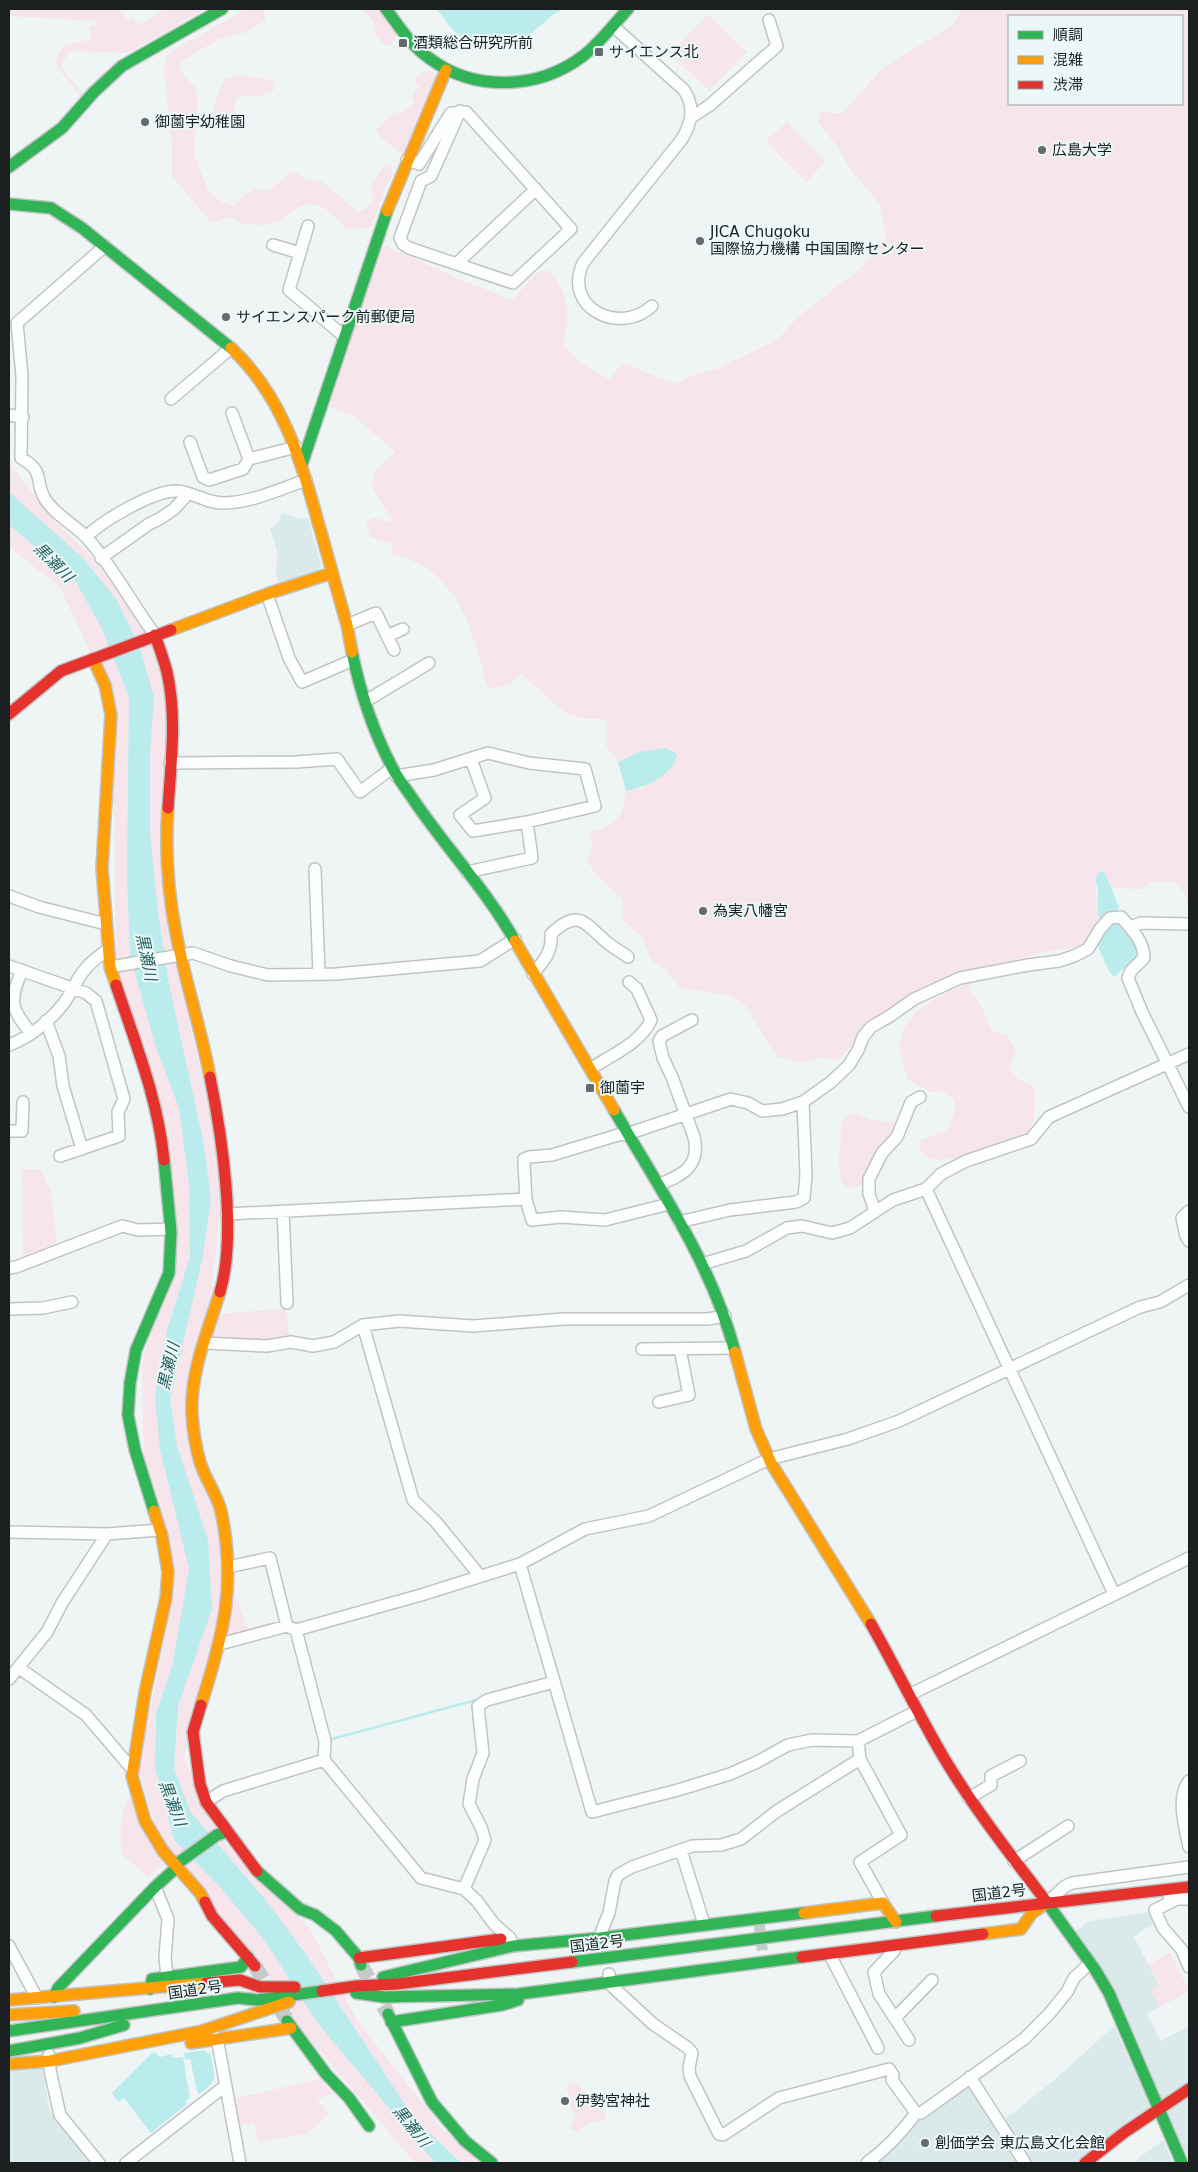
<svg xmlns="http://www.w3.org/2000/svg" width="1198" height="2172" font-family="'DejaVu Sans','Noto Sans JP',sans-serif">
<style>
.built{fill:#dae9e9}
.green{fill:#f6e5eb;fill-rule:evenodd}
.water{fill:#baeced}
.lines{fill:none;stroke-linecap:round;stroke-linejoin:round}
.stream{stroke:#baeced;stroke-width:2.5}
.street-tunnel{stroke:#c5caca;stroke-width:11;stroke-dasharray:11 5.5;stroke-linecap:butt}
.secondary-tunnel{stroke:#c5caca;stroke-width:15;stroke-dasharray:15 8;stroke-linecap:butt}
.street-casing{stroke:#c0c4c4;stroke-width:14}
.fast-casing{stroke:#c0c4c4;stroke-width:14}
.slow-casing{stroke:#c0c4c4;stroke-width:14}
.jam-casing{stroke:#c0c4c4;stroke-width:14}
.street{stroke:#fdfefe;stroke-width:11}
.fast{stroke:#30b455;stroke-width:11}
.slow{stroke:#ff9f0a;stroke-width:11}
.jam{stroke:#e5322d;stroke-width:11}
.poi-dot{fill:#656a6a;stroke:#ecf8f8;stroke-width:2}
.labels{text-anchor:middle;stroke-width:4;stroke-linejoin:round;paint-order:stroke}
.poi-label{font-size:15px;fill:#1b1f1f;stroke:#ecf8f8;text-anchor:start}
.street-label{font-size:15px;fill:#1b1f1f;stroke:#ecf8f8}
.water-label{font-size:16px;font-style:italic;fill:#276061;stroke:#ecf8f8}
</style>
<rect width="100%" height="100%" fill="#eff5f5"/>
<path class="built" d="M 282,513 L 301,519 L 308,518 L 321,566 L 316,572 L 279,584 L 276,573 L 277,550 L 270,529 L 278,523 Z
M 1150,1912 L 1155,1922 L 1134,1937 L 1160,1986 L 1151,1991 L 1160,2007 L 1147,2014 L 1161,2041 L 1189,2026 L 1189,2085 L 1161,2104 L 1076,1931 L 1089,1921 Z
M 1114,2026 L 1152,2110 L 1075,2163 L 1030,2163 L 1009,2131 L 1006,2118 L 1053,2081 Z
M 42,2062 L 49,2110 L 91,2163 L 9,2163 L 9,2067 Z
M 968,2082 L 1022,2163 L 871,2163 L 912,2125 Z
M 1189,2094 L 1189,2163 L 1166,2115 L 1171,2107 Z
M 1163,2140 L 1173,2163 L 1132,2163 Z"/>
<path class="green" d="M 9,9 L 121,9 L 127,21 L 132,17 L 138,25 L 166,9 L 205,9 L 128,53 L 69,51 L 61,67 L 86,97 L 82,98 L 58,68 C 54,60 59,54 63,46 L 91,39 L 89,27 L 98,23 L 94,21 L 9,16 Z
M 247,9 L 262,9 L 266,20 L 247,32 L 219,39 L 180,62 L 180,68 L 186,78 L 195,87 L 198,99 L 194,154 L 208,190 L 219,201 L 233,206 L 253,188 L 269,190 L 293,171 L 307,180 L 321,181 L 358,212 L 364,210 L 373,201 L 371,184 L 384,166 L 390,164 L 393,175 L 385,189 L 371,228 L 347,229 L 326,209 L 310,203 L 297,208 L 277,222 L 264,225 L 245,224 L 229,217 L 211,223 L 172,176 L 172,144 L 164,70 L 166,57 L 173,50 Z
M 362,9 L 377,9 L 396,33 L 395,39 L 390,46 L 384,44 L 374,33 L 374,23 Z
M 961,9 L 1189,9 L 1189,910 L 1184,892 L 1175,882 L 1152,882 L 1142,889 L 1110,888 L 1109,882 L 1095,878 L 1099,926 L 1081,946 L 1039,953 L 935,982 L 881,1015 L 866,1021 L 849,1049 L 838,1060 L 819,1058 L 801,1063 L 777,1057 L 745,1005 L 731,996 L 680,988 L 665,969 L 651,960 L 642,936 L 622,920 L 623,900 L 596,875 L 587,860 L 592,847 L 589,833 C 616,824 622,821 626,791 L 644,788 L 639,752 L 618,762 L 606,746 L 606,720 L 583,718 L 564,712 L 521,674 L 511,684 L 493,689 L 487,686 C 475,642 467,601 430,570 C 421,562 403,558 391,553 L 393,544 L 371,537 L 366,522 L 374,518 L 393,522 L 372,487 L 374,473 L 395,451 L 353,416 L 329,407 L 379,250 L 387,246 L 454,277 L 512,300 L 538,272 L 549,270 C 570,299 570,310 563,345 L 581,363 L 610,380 L 622,363 L 676,384 L 694,375 L 719,368 L 777,340 L 799,316 L 860,269 L 886,236 L 880,204 L 850,169 L 836,145 L 818,122 L 821,111 L 841,114 L 883,68 L 954,24 ZM 1009,16 L 1182,16 L 1182,104 L 1009,104 Z
M 708,14 L 747,52 L 709,91 L 670,54 Z
M 429,70 L 437,76 L 405,152 L 401,155 L 379,135 L 376,129 L 395,112 L 401,114 L 416,102 L 412,99 L 413,94 L 420,87 L 416,84 L 415,79 L 424,71 Z
M 237,75 L 267,79 L 274,83 L 274,90 C 255,101 253,92 237,98 L 232,118 L 218,130 L 210,121 L 218,93 L 225,79 Z
M 787,122 L 826,161 L 806,182 L 766,141 Z
M 9,463 L 54,520 L 88,553 L 123,593 L 162,655 L 172,748 L 169,875 L 191,1029 L 224,1171 L 211,1298 L 187,1392 L 221,1510 L 227,1605 L 206,1673 L 184,1758 L 217,1835 L 310,1929 L 357,2020 L 440,2126 L 480,2163 L 415,2163 L 297,2024 L 213,1906 L 163,1851 L 138,1769 L 175,1589 L 144,1479 L 142,1366 L 156,1311 L 172,1272 L 152,1093 L 116,973 L 114,813 L 105,685 L 60,587 L 9,547 Z
M 971,981 L 969,989 L 983,1009 L 991,1030 L 1007,1035 L 1016,1051 L 1009,1068 L 1019,1080 L 1034,1086 C 1034,1100 1037,1116 1030,1129 C 1025,1137 951,1161 940,1160 C 931,1160 926,1156 919,1151 L 921,1140 L 947,1131 L 954,1114 L 955,1099 L 941,1091 L 930,1092 L 907,1079 C 905,1069 900,1056 900,1045 C 901,1010 945,994 971,981 Z
M 856,1113 L 871,1120 L 896,1122 L 897,1129 L 864,1183 C 832,1203 839,1154 841,1138 C 841,1134 840,1130 841,1126 C 842,1122 845,1118 847,1115 Z
M 22,1169 L 41,1169 L 51,1192 L 57,1245 L 23,1256 Z
M 286,1308 L 289,1338 L 260,1341 L 212,1336 L 219,1316 L 229,1313 Z
M 235,1595 L 250,1633 L 227,1637 Z
M 135,1792 L 166,1860 L 149,1877 L 122,1855 C 121,1836 118,1804 135,1792 Z
M 1170,1952 L 1189,1991 L 1160,2007 L 1151,1991 L 1160,1985 L 1149,1965 Z
M 320,2079 L 333,2093 L 317,2100 L 329,2114 L 307,2134 L 259,2142 L 254,2123 L 239,2125 L 233,2099 Z
M 573,2081 C 583,2087 586,2098 594,2105 C 599,2109 603,2110 607,2115 L 605,2120 L 591,2122 L 577,2132 L 569,2129 L 575,2116 L 569,2104 L 570,2096 L 566,2089 L 569,2084 Z"/>
<path class="water" d="M 436,9 L 564,9 C 551,13 542,26 530,34 C 516,43 474,44 459,35 C 450,30 444,16 436,9 Z
M 9,492 L 83,558 L 117,600 L 140,648 L 154,697 L 150,754 L 150,835 L 159,919 L 169,984 L 203,1140 L 211,1198 L 203,1256 L 170,1400 L 177,1446 L 208,1540 L 212,1609 L 178,1706 L 174,1769 L 190,1811 L 268,1903 L 307,1956 L 414,2118 L 461,2163 L 435,2163 L 316,2021 L 265,1941 L 220,1887 L 174,1840 L 155,1767 L 156,1714 L 173,1663 L 189,1569 L 160,1449 L 155,1398 L 167,1331 L 190,1256 L 189,1183 L 179,1108 L 156,1047 L 130,956 L 127,875 L 129,697 L 101,627 L 75,580 L 9,525 Z
M 666,748 L 677,754 C 673,776 646,787 626,791 L 618,762 L 639,752 Z
M 1104,871 L 1119,907 L 1117,910 L 1102,919 L 1098,917 L 1098,891 L 1095,878 L 1099,872 Z
M 1118,923 C 1127,931 1137,944 1137,957 L 1114,977 L 1109,971 L 1098,947 C 1101,936 1105,926 1118,923 Z
M 205,2050 L 206,2053 L 210,2053 C 215,2078 220,2079 198,2095 L 190,2059 L 185,2060 L 184,2053 Z
M 155,2052 L 160,2057 L 172,2054 L 173,2058 L 183,2057 L 190,2098 L 186,2100 L 187,2104 L 151,2133 L 124,2098 L 118,2102 L 112,2093 L 151,2054 Z"/>
<g class="lines">
<path class="stream" d="M 328,1740 L 480,1699"/>
<path class="street-tunnel" d="M 759,1923 L 763,1956"/>
<path class="secondary-tunnel" d="M 361,1965 L 388,2014
M 255,1966 L 287,2020"/>
<g class="street-casing">
<path id="street" d="M 613,26 L 684,90 C 695,107 692,122 682,139 L 583,263 C 562,310 622,335 652,306
M 692,117 L 710,105 L 777,46 L 769,20
M 407,160 L 419,164 L 451,113 L 466,112 L 571,229 L 513,283 L 409,248 L 403,244 L 400,238 L 421,181 L 431,176 L 460,111
M 308,226 L 289,290 L 345,337
M 273,245 L 300,253
M 105,246 L 17,323 L 22,376 L 21,458 C 46,472 34,481 45,499 C 55,515 74,524 87,538 C 113,567 132,604 155,635
M 456,264 L 536,189
M 171,399 L 231,348
M 232,413 L 249,459
M 9,415 L 23,417
M 190,442 L 203,477 L 209,480 L 243,469 L 249,459 L 296,447
M 86,537 C 102,521 154,490 177,491 C 193,492 208,504 225,503 C 253,502 280,489 306,480
M 101,558 L 149,524 L 161,518 L 174,509 L 188,494
M 267,594 L 289,658 L 302,682 L 353,660
M 347,625 L 376,613 L 394,650
M 387,636 L 403,629
M 366,701 L 429,663
M 170,763 L 296,762 L 337,759 L 360,792 L 392,768
M 396,776 L 434,770 L 488,753 L 529,763 L 585,769 L 595,806 L 527,822 L 473,831 L 460,815 L 485,798 L 471,759
M 315,869 L 319,973
M 467,872 L 532,858 L 527,822
M 9,896 L 39,907 L 106,924
M 1130,927 L 1141,923 L 1189,924
M 9,966 L 86,993 L 96,1001 L 124,1099 L 118,1112 L 119,1136 L 60,1156
M 110,967 L 193,953 L 231,966 L 268,975 L 336,974 L 480,961 L 515,939
M 22,970 C 10,1000 9,1007 31,1033
M 533,974 C 543,962 553,951 551,934 C 576,911 582,919 603,939 C 610,946 620,951 628,957
M 46,1021 L 59,1056 L 63,1086 L 82,1149
M 9,1045 C 29,1038 51,1020 64,1003 C 73,991 77,977 87,967 C 93,960 101,955 108,949
M 590,1069 C 610,1056 641,1043 651,1020 L 637,989 L 629,982
M 9,1131 L 22,1131 L 23,1102
M 658,1185 C 682,1175 701,1167 694,1137 L 672,1077 L 663,1058 L 659,1041 L 662,1036 L 692,1020
M 926,1189 L 1114,1594
M 526,1199 L 524,1165 L 524,1159 L 529,1157 L 552,1155 L 618,1135 L 627,1134 L 731,1099 L 748,1103 L 762,1111 L 782,1109 L 803,1102 L 831,1082 L 849,1065 L 858,1050 L 863,1037 L 871,1027 L 890,1016 L 914,999 L 960,978 L 1028,965 L 1059,961 L 1074,956 L 1088,949 L 1100,929 L 1110,918 L 1121,917 C 1132,929 1144,942 1144,958 L 1131,971 L 1128,978 L 1142,1012 L 1189,1107
M 283,1211 L 287,1303
M 875,1211 L 869,1194 L 869,1179 L 882,1153 L 897,1137 L 911,1102 L 920,1097
M 1189,1211 L 1182,1218 L 1186,1236 L 1189,1241
M 227,1214 L 526,1199 L 532,1220 L 561,1217 L 605,1220 L 669,1204
M 679,1222 L 730,1210 L 796,1202 L 804,1198 L 806,1175 L 803,1102
M 702,1264 L 746,1251 L 787,1228 L 802,1226 L 832,1233 L 850,1228 L 893,1200 L 926,1189 L 941,1174 L 966,1161 L 1031,1139 L 1049,1117 L 1189,1054
M 9,1268 L 16,1267 L 122,1226 L 138,1230 L 171,1229
M 9,1309 L 43,1308 L 72,1302
M 363,1325 L 413,1500 L 436,1522 L 480,1576
M 204,1343 L 267,1346 L 291,1342 L 313,1346 L 334,1342 L 363,1325 L 399,1321 L 473,1326 L 564,1319 L 708,1319 L 725,1316
M 642,1349 L 733,1348
M 659,1402 L 689,1395 L 680,1349
M 9,1532 L 107,1534 L 159,1530
M 520,1564 L 592,1812 L 678,1790 L 730,1774 L 757,1762 L 788,1745 L 812,1740 L 858,1741 L 917,1711
M 228,1567 L 270,1558 L 287,1626
M 296,1630 L 325,1741 L 324,1760 L 421,1878 L 464,1889 L 477,1901 L 494,1924 L 510,1938 L 513,1946
M 220,1644 L 287,1626 L 296,1630 L 421,1595 L 520,1564 L 585,1529 L 649,1516 L 769,1459 L 848,1439 L 899,1421 L 1140,1307 L 1160,1302 L 1189,1285
M 19,1668 L 86,1715 L 133,1770
M 9,1679 L 47,1632 L 62,1603 L 107,1534
M 909,1695 L 1189,1558
M 860,1759 L 901,1835 L 860,1862 L 883,1903
M 1189,1781 C 1176,1797 1185,1827 1189,1847
M 969,1798 L 991,1785 L 991,1776 L 1020,1761
M 206,1802 L 223,1791 L 324,1760
M 681,1850 L 704,1924
M 1014,1861 L 1068,1826
M 155,1887 L 168,1919 L 165,1958 L 167,1976
M 464,1889 L 485,1840 L 481,1827 L 469,1804 L 473,1779 L 483,1753 L 478,1706 L 487,1700 L 554,1682
M 1169,1898 L 1189,1899
M 1175,1900 L 1155,1910 L 1163,1928 L 1182,1950 L 1189,1967
M 1048,1902 L 1064,1887 L 1072,1883 L 1189,1867
M 600,1938 L 602,1930 L 609,1913 L 615,1881 L 618,1875 L 632,1867 L 692,1846 L 721,1845 L 741,1839 L 777,1811 L 860,1759 L 858,1741
M 9,1946 L 37,1998
M 894,1951 L 874,1972 L 879,1994 L 909,2040
M 830,1955 L 878,2048
M 609,1974 L 609,1982 L 613,1987 L 653,2024 L 688,2048 L 692,2053 L 689,2068 L 690,2076 L 719,2134 L 723,2135 L 779,2098 L 889,2069 L 893,2075 L 892,2080 L 916,2113 L 921,2113 L 1024,2039 L 1049,2014 L 1067,1992 L 1074,1978 L 1090,1963
M 895,2018 L 932,1980
M 217,2038 L 240,2163
M 49,2055 L 50,2070 L 60,2115 L 99,2163
M 970,2077 L 1025,2163
M 126,2163 L 225,2086
M 867,2163 C 886,2149 902,2132 916,2113"/>
</g>
<g class="fast-casing">
<path id="fast" d="M 386,9 C 399,26 411,46 429,58 C 474,92 538,90 583,56 C 600,43 613,25 628,9
M 9,167 L 62,128 L 94,92 L 122,66 L 222,9
M 9,204 L 51,208 L 82,228 L 231,348
M 302,464 L 387,211
M 352,652 C 360,691 373,731 392,767 C 398,779 407,790 415,802 C 447,849 487,891 515,941
M 614,1110 C 659,1188 712,1264 735,1352
M 154,1511 L 135,1450 L 128,1415 L 130,1383 L 136,1350 L 169,1273 L 171,1232 L 164,1160
M 257,1871 L 300,1909 L 315,1915 L 336,1931 L 359,1958 L 361,1965
M 1045,1900 L 1096,1971 L 1109,1993 L 1182,2163
M 572,1962 L 936,1916
M 383,1977 L 513,1946 L 600,1938 L 804,1913
M 150,1989 L 152,1979 L 241,1967 L 248,1957
M 356,1993 L 384,1997 L 519,1994 L 802,1957
M 54,1997 L 58,1988 L 155,1887 L 176,1868 L 178,1863 L 217,1835 L 226,1832
M 388,2014 L 432,2102 L 465,2141 L 492,2163
M 287,2021 L 326,2074 L 349,2098 L 369,2126
M 391,2022 L 502,2005 L 518,2000 L 519,1996
M 9,2031 L 238,1998 L 257,2000 L 322,1991
M 9,2051 L 80,2038 L 124,2025"/>
</g>
<g class="slow-casing">
<path id="slow" d="M 387,211 L 446,70
M 231,348 C 281,394 301,459 318,522 C 328,556 337,591 347,625 L 352,652
M 171,630 L 267,594 L 332,573
M 93,659 L 105,685 L 111,715 L 102,868 L 110,967 L 116,985
M 168,808 C 165,849 168,892 176,933 C 185,981 201,1028 210,1077
M 515,941 L 614,1110
M 735,1352 L 756,1429 L 771,1463 L 871,1624
M 154,1511 L 162,1536 L 168,1572 L 166,1598 L 145,1692 L 132,1776 L 145,1821 L 163,1851 L 200,1893 L 205,1902
M 201,1705 C 223,1636 237,1585 221,1511 C 217,1494 205,1479 200,1462 C 196,1448 193,1429 192,1414 C 190,1372 208,1331 220,1292
M 804,1913 L 883,1903 L 896,1922
M 983,1934 L 1021,1929 L 1032,1913 L 1047,1903
M 9,2000 L 206,1983
M 9,2015 L 74,2011
M 191,2043 L 291,2028
M 9,2064 L 50,2061 L 202,2031 L 289,2002"/>
</g>
<g class="jam-casing">
<path id="jam" d="M 155,635 C 159,647 164,660 167,672 C 177,716 171,763 168,808
M 9,714 L 61,671 L 171,630
M 116,985 C 135,1042 158,1099 164,1160
M 210,1077 C 222,1136 237,1235 220,1292
M 871,1624 C 896,1668 918,1714 944,1758 C 974,1808 1010,1854 1045,1900
M 201,1705 L 193,1732 L 200,1784 L 206,1802 L 257,1871
M 205,1902 L 212,1916 L 255,1966
M 936,1916 L 1189,1887
M 802,1957 L 983,1934
M 359,1958 L 501,1939
M 206,1983 L 240,1980 L 260,1987 L 295,1987
M 322,1991 L 356,1986 L 397,1984 L 572,1962
M 1085,2163 L 1125,2132 L 1189,2089"/>
</g>
<use href="#street" class="street"/>
<use href="#fast" class="fast"/>
<use href="#slow" class="slow"/>
<use href="#jam" class="jam"/>
</g>
<g class="poi-dot">
<rect x="398" y="38" width="10" height="10" rx="2.5"/>
<rect x="594" y="47" width="10" height="10" rx="2.5"/>
<circle cx="145" cy="122" r="5"/>
<circle cx="1042" cy="150" r="5"/>
<circle cx="700" cy="241" r="5"/>
<circle cx="226" cy="317" r="5"/>
<circle cx="703" cy="911" r="5"/>
<rect x="585" y="1083" width="10" height="10" rx="2.5"/>
<circle cx="565" cy="2101" r="5"/>
<circle cx="925" cy="2143" r="5"/>
</g>
<g class="labels">
<g class="poi-label">
<text x="413" y="48">酒類総合研究所前</text>
<text x="609" y="57">サイエンス北</text>
<text x="155" y="127">御薗宇幼稚園</text>
<text x="1052" y="155">広島大学</text>
<text x="710" y="237">JICA Chugoku<tspan x="710" dy="17">国際協力機構 中国国際センター</tspan></text>
<text x="236" y="322">サイエンスパーク前郵便局</text>
<text x="713" y="916">為実八幡宮</text>
<text x="600" y="1093">御薗宇</text>
<text x="575" y="2106">伊勢宮神社</text>
<text x="935" y="2148">創価学会 東広島文化会館</text>
</g>
<g class="street-label">
<text transform="translate(999 1893) rotate(-7)" y="5">国道2号</text>
<text transform="translate(597 1944) rotate(-7)" y="5">国道2号</text>
<text transform="translate(195 1990) rotate(-8)" y="5">国道2号</text>
</g>
<g class="water-label">
<text transform="translate(54 562) rotate(45)" y="6">黒瀬川</text>
<text transform="translate(147 957) rotate(78)" y="6">黒瀬川</text>
<text transform="translate(168 1366) rotate(-77)" y="6">黒瀬川</text>
<text transform="translate(173 1803) rotate(69)" y="6">黒瀬川</text>
<text transform="translate(412 2126) rotate(51)" y="6">黒瀬川</text>
</g>
</g>
<rect width="1198" height="2172" fill="none" stroke="#1b1f1f" stroke-width="20"/>
<rect x="1008" y="15" width="175" height="90" fill="#ecf8f8" stroke="#98a1a1"/>
<rect x="1018" y="31" width="25" height="8" fill="#30b455" stroke="#98a1a1"/>
<text x="1053" y="40" font-size="15" fill="#1b1f1f">順調</text>
<rect x="1018" y="56" width="25" height="8" fill="#ff9f0a" stroke="#98a1a1"/>
<text x="1053" y="65" font-size="15" fill="#1b1f1f">混雑</text>
<rect x="1018" y="81" width="25" height="8" fill="#e5322d" stroke="#98a1a1"/>
<text x="1053" y="90" font-size="15" fill="#1b1f1f">渋滞</text>
</svg>
